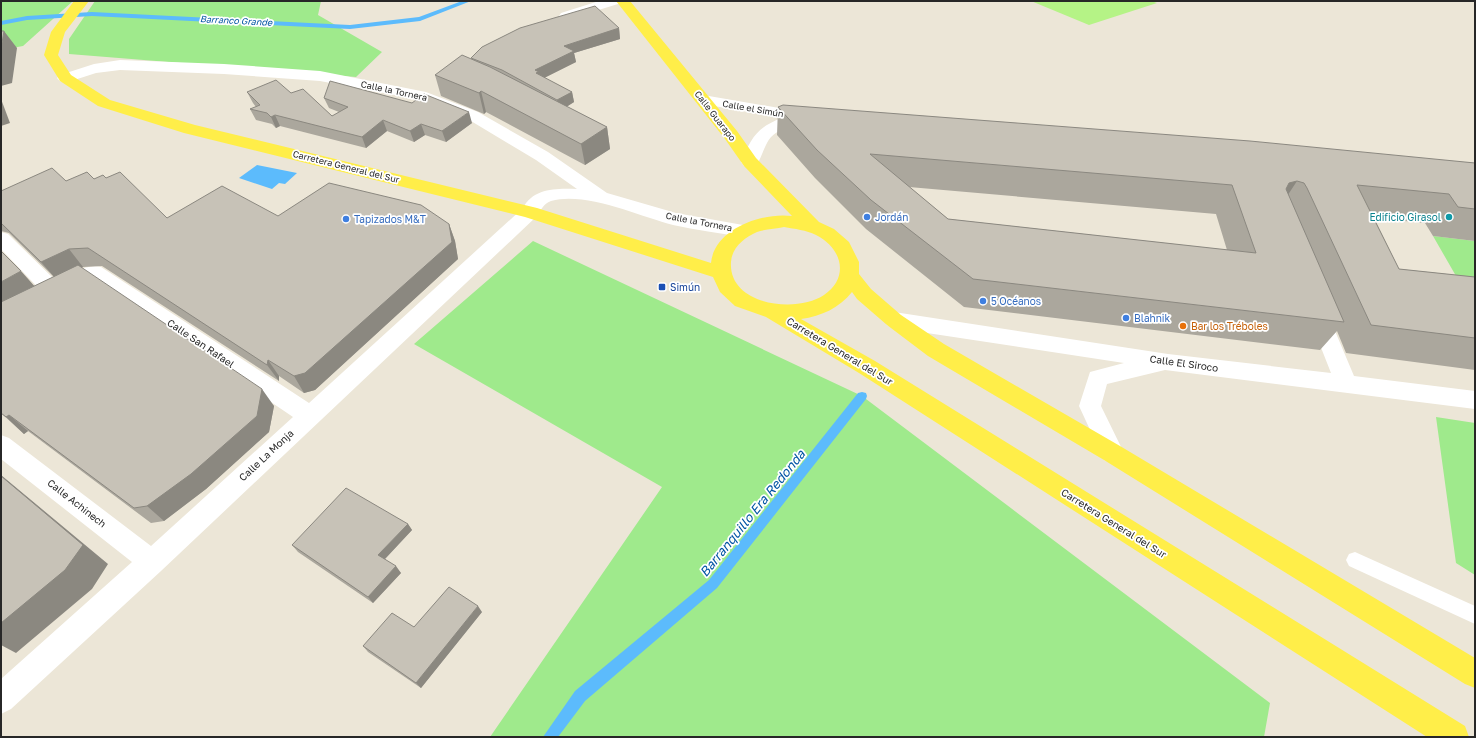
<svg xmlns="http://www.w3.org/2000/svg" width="1476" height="738" font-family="'Golos Text',sans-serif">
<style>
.green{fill:#9fea8c}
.pitch{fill:#b5f386}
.water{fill:#5cbbfc}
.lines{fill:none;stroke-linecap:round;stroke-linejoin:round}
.stream{fill:#5cbbfc;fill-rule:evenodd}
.service{fill:#fff;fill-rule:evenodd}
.minor{fill:#fff;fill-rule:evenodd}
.primary{fill:#ffee49;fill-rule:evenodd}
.wall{fill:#aba79d;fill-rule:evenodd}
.shaded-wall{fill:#8b8880}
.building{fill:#c7c2b7;stroke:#8b8880;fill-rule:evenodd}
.shop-dot{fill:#3f7fe0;stroke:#fff;stroke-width:1.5}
.culture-dot{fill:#0f9aa8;stroke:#fff;stroke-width:1.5}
.transit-dot{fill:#1a4fb4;stroke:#fff;stroke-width:1.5}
.food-dot{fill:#e8710a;stroke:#fff;stroke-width:1.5}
.labels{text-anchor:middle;stroke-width:3.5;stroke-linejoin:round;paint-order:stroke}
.far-water-label{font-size:9px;font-style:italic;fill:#0054a3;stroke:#fff}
.far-street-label{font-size:9px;fill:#272727;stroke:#fff}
.shop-label{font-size:10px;fill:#366cbe;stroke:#fff;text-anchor:start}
.culture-label{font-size:10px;fill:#0d838f;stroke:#fff;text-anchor:end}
.transit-label{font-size:10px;fill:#164399;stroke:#fff;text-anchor:start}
.food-label{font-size:10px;fill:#c56008;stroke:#fff;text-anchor:start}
.street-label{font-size:10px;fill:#272727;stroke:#fff}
.near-water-label{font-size:13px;font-style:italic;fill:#0054a3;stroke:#fff}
</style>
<rect width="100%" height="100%" fill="#ece6d7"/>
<path class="green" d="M 1,1 L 73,1 L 23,46 L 1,50 Z
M 95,1 L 321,1 L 318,15 L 382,52 L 356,77 L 69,54 L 69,39 Z
M 1433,236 L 1475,241 L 1475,309 Z
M 533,241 L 862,396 L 1270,703 L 1264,737 L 490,737 L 662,487 L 414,344 Z
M 1436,417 L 1475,423 L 1475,575 L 1456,563 Z"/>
<path class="pitch" d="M 1031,1 L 1151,1 L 1157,3 L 1089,25 Z"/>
<path class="water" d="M 257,165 L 297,173 L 285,184 L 279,183 L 272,189 L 239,178 Z"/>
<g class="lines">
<path class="stream" d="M 462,1 L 471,1 L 420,21 L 350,29 L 92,16 L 27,20 L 1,25 L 1,21 L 27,16 L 92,12 L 350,25 L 419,17 Z
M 862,392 L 866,393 L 867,396 L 866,399 L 717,588 L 585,701 L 558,737 L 543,737 L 575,691 L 709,580 L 858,393 Z"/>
<path class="service" d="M 1355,552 L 1475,606 L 1475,624 L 1349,566 L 1346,560 L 1349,554 Z"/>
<path class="minor" d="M 599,1 L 620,1 L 618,4 L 566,20 L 561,19 L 559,16 L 561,13 Z
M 120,60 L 224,64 L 320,71 L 426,92 L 478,112 L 548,152 L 607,193 L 676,213 L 743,225 L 750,227 L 752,231 L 750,235 L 743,237 C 720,233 696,230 673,225 C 639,216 585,191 551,201 C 543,204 541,210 537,216 L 161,571 L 11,709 L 1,714 L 1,679 L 132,562 L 1,459 L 1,435 L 9,438 L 151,546 L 293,417 L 93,281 L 62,293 L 60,296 L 53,298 L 46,296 L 1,249 L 1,232 L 8,234 L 56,281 C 68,275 87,263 101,267 L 309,403 L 523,208 C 533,188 557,188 577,189 L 536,160 L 466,118 L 416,99 L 320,81 L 224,74 L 120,70 L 96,73 L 65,83 L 60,81 L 57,78 L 60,75 L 94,64 Z
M 703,95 L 808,113 L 814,115 L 816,118 L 814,121 C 798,125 776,126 767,143 C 763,150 761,159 756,166 L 750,167 L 744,166 L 741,162 C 751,138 757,127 782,118 L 697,103 L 695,100 L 697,97 Z
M 1317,305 L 1324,307 L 1327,312 L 1354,376 L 1475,391 L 1475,409 L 1165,370 L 1107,384 L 1101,406 L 1124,453 L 1120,460 L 1112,463 L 1104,460 L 1079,406 L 1090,372 L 1124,363 L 894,328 L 887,325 L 884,320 L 887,315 L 894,312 L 1168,354 L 1331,373 L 1307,312 L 1310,307 Z"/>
<path class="primary" d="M 74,1 L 89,1 L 65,32 L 58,55 L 71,75 L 110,100 L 195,125 L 537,208 L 711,263 C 714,229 762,212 792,216 L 744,166 L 725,139 L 616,1 L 630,1 L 737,131 L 756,158 L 819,222 L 834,229 L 849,242 L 859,262 L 859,274 L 871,289 L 901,315 L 944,344 L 1120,446 L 1475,658 L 1475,688 L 1465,684 L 1104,460 L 928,356 L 887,325 L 857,299 L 852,292 C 839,308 822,316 801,319 L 875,361 L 1465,726 L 1469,737 L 1427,737 L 859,373 L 766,317 L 735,306 L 720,292 L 713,277 L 525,217 L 184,133 L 98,106 L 60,81 L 44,55 L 51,32 ZM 784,227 C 795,229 806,230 816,235 C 842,248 850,277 824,295 C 796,314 728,305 731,262 C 732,247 744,238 757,232 C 765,229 776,229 784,227 Z"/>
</g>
<path class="wall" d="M 619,28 L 620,39 L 574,53 L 576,62 L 544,78 L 572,92 L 574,102 L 566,107 L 607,127 L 610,149 L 585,165 L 486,112 L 484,114 L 441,96 L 435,75 L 472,59 L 471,58 Z
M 247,92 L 291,93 L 332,116 L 339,112 L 329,108 L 324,98 L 472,123 L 446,142 L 425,135 L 414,142 L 387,131 L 366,148 L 280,126 L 276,128 L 272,124 L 256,120 L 250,109 L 256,107 L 253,103 Z
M 778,107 L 1475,163 L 1475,241 L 1433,236 L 1425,223 L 1374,218 L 1399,269 L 1475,277 L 1475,370 L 1346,353 L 1337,331 L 1320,350 L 964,307 L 866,229 L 815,178 L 777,135 ZM 909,187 L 1216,214 L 1227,250 L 948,219 Z
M 106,178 L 167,218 L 278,216 L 449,224 L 455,241 L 458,259 L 315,390 L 304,393 L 279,376 L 279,381 L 102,266 L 83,267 L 81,268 L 274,406 L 269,432 L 206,489 L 164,521 L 151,523 L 28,431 L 24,434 L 1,413 L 34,286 L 54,277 L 9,233 L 1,231 L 1,191 L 66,181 Z
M 408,524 L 412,530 L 385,559 L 401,573 L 373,603 L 298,552 L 292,545 Z
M 482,612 L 421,688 L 368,652 L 363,646 Z"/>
<path class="shaded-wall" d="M 619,28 L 620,39 L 574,53 L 576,62 L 540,80 L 538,84 L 535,70 L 564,46 Z
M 4,31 L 17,48 L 12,83 L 1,86 L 1,49 Z
M 481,91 L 486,112 L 484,114 L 479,93 Z
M 572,92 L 574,102 L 560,111 L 557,100 Z
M 1,99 L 10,123 L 1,126 Z
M 469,112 L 472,123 L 446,142 L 442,131 Z
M 275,115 L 280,126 L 276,128 L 271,117 Z
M 383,120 L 387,131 L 366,148 L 362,137 Z
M 421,124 L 425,135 L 414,142 L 410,131 Z
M 607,127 L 610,149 L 585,165 L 581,144 Z
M 1297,181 L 1278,210 L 1271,212 L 1289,183 Z
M 449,224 L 455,241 L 458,259 L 315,390 L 304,393 L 294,376 Z
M 69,249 L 83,267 L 56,279 L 41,262 Z
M 21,271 L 37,289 L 1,308 L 1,282 Z
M 268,360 L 279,376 L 279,381 L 267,365 Z
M 262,389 L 274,406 L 269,432 L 206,489 L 164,521 L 147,506 Z
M 9,415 L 28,431 L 24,434 L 6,417 Z
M 1,475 L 108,564 L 92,589 L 16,653 L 1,645 Z
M 408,524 L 412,530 L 383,561 L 378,555 Z
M 396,566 L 401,573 L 373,603 L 368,597 Z
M 478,606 L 482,612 L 421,688 L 416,683 Z"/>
<path class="building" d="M 595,6 L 619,28 L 564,46 L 574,51 L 535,70 L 539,72 L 536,73 L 572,92 L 557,100 L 502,70 L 471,58 L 482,47 L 520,28 Z
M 1,31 L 4,31 L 1,49 Z
M 462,55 L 490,67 L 607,127 L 581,144 L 481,91 L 479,93 L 435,75 Z
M 276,80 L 291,93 L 303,89 L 332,116 L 348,107 L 324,98 L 330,81 L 412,103 L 424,94 L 469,112 L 442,131 L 421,124 L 410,131 L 383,120 L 362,137 L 275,115 L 271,117 L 267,113 L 250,109 L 260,105 L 247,92 Z
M 783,105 L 1250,141 L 1475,163 L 1475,209 L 1458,207 L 1449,194 L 1357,185 L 1399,269 L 1475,277 L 1475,338 L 1371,325 L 1307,188 L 1304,183 L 1297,181 L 1289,183 L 1286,189 L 1344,322 L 973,279 L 871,200 L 817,150 L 778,107 ZM 870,154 L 1232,185 L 1256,253 L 948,219 Z
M 52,168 L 66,181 L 87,172 L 94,179 L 103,175 L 106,178 L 120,172 L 167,218 L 222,186 L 278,216 L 329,183 L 421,205 L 449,224 L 452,242 L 305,373 L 294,376 L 268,360 L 267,365 L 88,248 L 69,249 L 41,262 L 1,223 L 1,191 Z
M 1,251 L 21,271 L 1,282 Z
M 78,265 L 262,389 L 257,416 L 191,474 L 147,506 L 134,508 L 9,415 L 6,417 L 1,413 L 1,302 Z
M 1,476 L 83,545 L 65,570 L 1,623 Z
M 346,488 L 408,524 L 378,555 L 396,566 L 368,597 L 292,545 Z
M 449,587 L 478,606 L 416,683 L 363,646 L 392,613 L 414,627 Z"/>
<g class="shop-dot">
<circle cx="867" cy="217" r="4"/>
<circle cx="346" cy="219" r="4"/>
<circle cx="983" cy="301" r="4"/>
<circle cx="1126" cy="318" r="4"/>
</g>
<circle class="culture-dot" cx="1449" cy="217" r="4"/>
<rect class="transit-dot" x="658" y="283" width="8" height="8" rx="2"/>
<circle class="food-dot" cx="1183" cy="326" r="4"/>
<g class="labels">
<g class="far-water-label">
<text transform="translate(236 21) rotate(3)" y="3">Barranco Grande</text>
</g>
<g class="far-street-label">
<text transform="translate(394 91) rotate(12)" y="3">Calle la Tornera</text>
<text transform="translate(753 109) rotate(10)" y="3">Calle el Simún</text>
<text transform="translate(715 116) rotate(52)" y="3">Calle Guarapo</text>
<text transform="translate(346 167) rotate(14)" y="3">Carretera General del Sur</text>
<text transform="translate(699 222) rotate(11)" y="3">Calle la Tornera</text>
</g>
<g class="shop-label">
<text x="875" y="221">Jordán</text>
<text x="354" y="223">Tapizados M&amp;T</text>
<text x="991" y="305">5 Océanos</text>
<text x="1134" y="322">Blahnik</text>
</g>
<g class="culture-label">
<text x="1441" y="221">Edificio Girasol</text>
</g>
<g class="transit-label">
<text x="670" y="291">Simún</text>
</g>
<g class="food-label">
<text x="1191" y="330">Bar los Tréboles</text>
</g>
<g class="street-label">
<text transform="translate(201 343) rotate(34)" y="4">Calle San Rafael</text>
<text transform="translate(840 351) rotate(31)" y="4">Carretera General del Sur</text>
<text transform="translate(1184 363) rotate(8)" y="4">Calle El Siroco</text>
<text transform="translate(266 455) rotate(-43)" y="4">Calle La Monja</text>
<text transform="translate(77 503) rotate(38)" y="4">Calle Achinech</text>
<text transform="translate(1114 523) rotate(32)" y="4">Carretera General del Sur</text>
</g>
<g class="near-water-label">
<text transform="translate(752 513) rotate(-51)" y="5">Barranquillo Era Redonda</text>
</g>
</g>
<rect width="1476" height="738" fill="none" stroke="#272727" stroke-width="4"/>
</svg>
